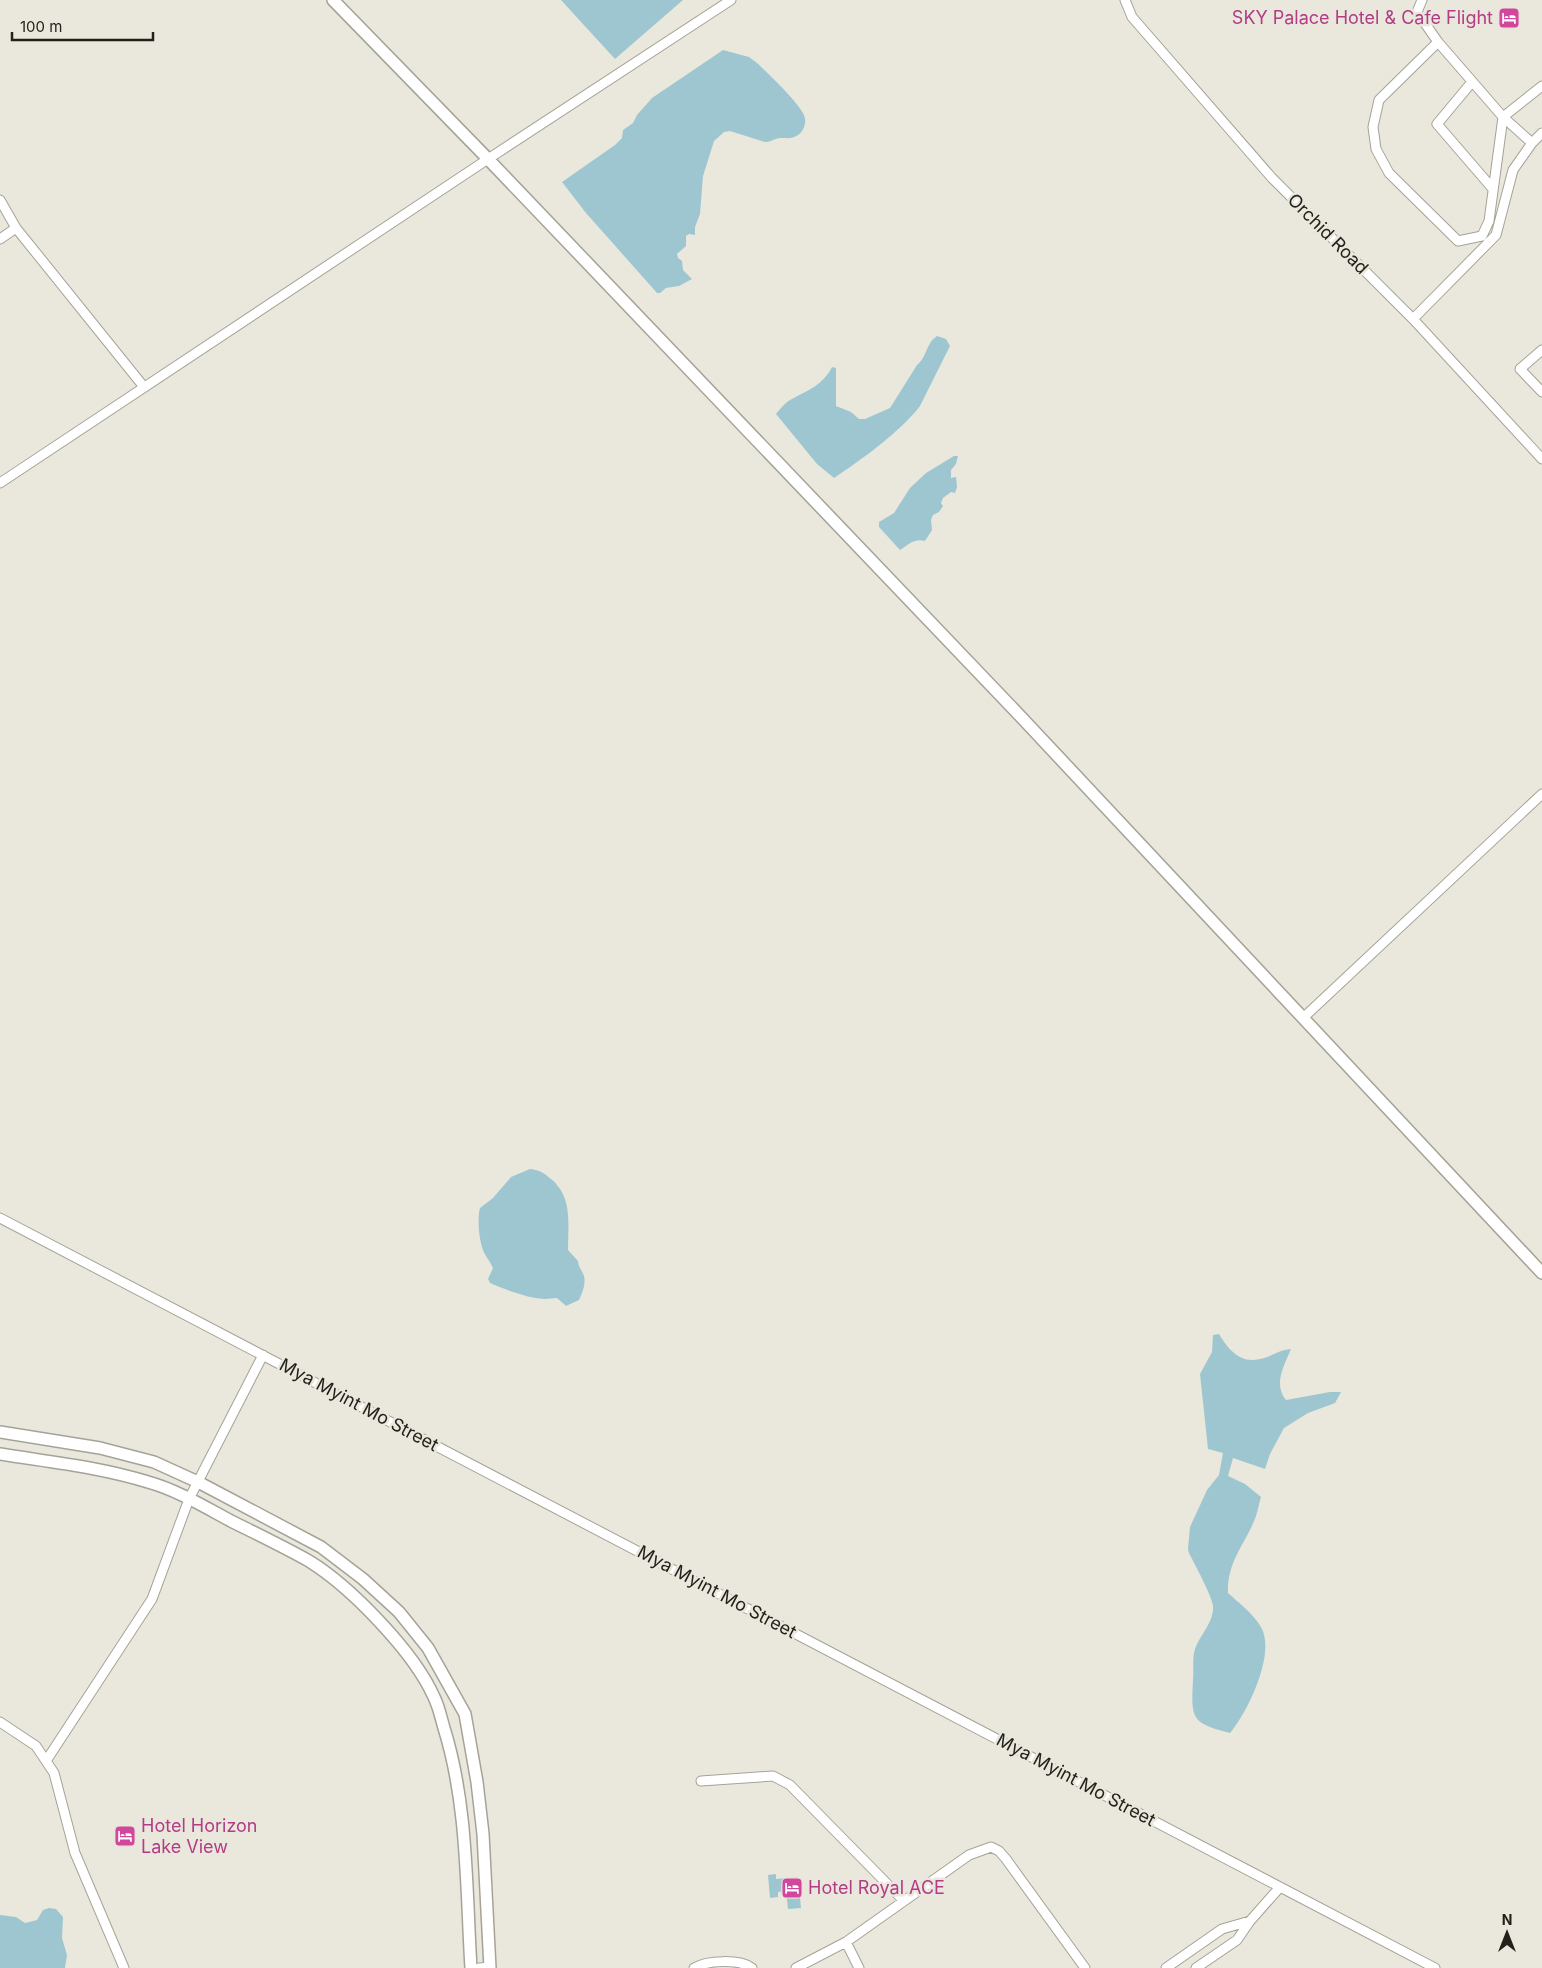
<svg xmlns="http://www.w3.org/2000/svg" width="1542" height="1968" font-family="Inter,sans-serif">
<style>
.water{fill:#9ec6d1}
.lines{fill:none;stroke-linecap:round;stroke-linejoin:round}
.minor-casing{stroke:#a5a397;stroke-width:11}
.secondary-casing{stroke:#a5a397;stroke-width:14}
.minor{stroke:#fff;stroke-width:9}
.secondary{stroke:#fff;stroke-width:11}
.labels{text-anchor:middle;stroke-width:5;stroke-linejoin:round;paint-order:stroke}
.hotel-label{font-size:18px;fill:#b23c85;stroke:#eae8dc;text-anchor:start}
.street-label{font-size:18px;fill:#22211c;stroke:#eae8dc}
</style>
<rect width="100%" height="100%" fill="#eae8dc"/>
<path class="water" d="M 561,0 L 683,0 L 615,59 Z
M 723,50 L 749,57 L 757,63 C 768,73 799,103 804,115 C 807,122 804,131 798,135 C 790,141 783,136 776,139 C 771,140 771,142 765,142 L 730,131 L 724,132 L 714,141 L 703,176 L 700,214 L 695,227 L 695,235 L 689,234 L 686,236 L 686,246 L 677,254 L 678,258 L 682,261 L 683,270 L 692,279 L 679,286 L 666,288 L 660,293 L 657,293 L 586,213 L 562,182 L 615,145 L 622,138 L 623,130 L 633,123 L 637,115 L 652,98 Z
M 937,336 L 946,339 L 950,346 L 920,406 C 900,432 861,460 834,478 L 817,464 L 776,414 C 780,409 785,403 790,400 C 808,390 822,386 832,367 L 836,368 L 836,406 L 851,412 L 859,419 L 865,419 L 890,408 L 917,365 C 927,357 926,343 937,336 Z
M 954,456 L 958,456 L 956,464 L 951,470 L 951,478 L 956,477 L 957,487 L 955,493 L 951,492 L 943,498 L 941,503 L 943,506 L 939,512 L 933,515 L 931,520 L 932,530 L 925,541 C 915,538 909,544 900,550 L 879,527 L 879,522 L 894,513 L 910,488 L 926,473 Z
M 530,1169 C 540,1170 544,1173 551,1179 C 573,1197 568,1224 568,1250 L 578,1261 C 578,1267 582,1270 584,1276 C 586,1285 582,1293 579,1300 L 566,1306 L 557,1298 C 553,1298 549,1299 545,1299 C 531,1299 503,1289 490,1283 L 488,1279 L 493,1268 C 490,1261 485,1256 483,1250 C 479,1240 477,1218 480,1208 L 493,1198 L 511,1177 Z
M 1219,1334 C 1228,1349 1240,1364 1260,1359 C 1272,1357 1277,1350 1291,1349 C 1284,1366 1273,1384 1286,1400 L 1330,1392 L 1341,1392 L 1335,1403 L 1308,1413 L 1284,1428 L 1270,1454 L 1265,1469 L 1233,1458 L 1228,1476 L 1245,1484 L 1261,1497 C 1259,1503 1258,1510 1256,1516 C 1246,1544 1227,1560 1228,1593 C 1239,1603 1255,1615 1262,1629 C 1275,1656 1247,1713 1230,1733 C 1191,1723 1191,1719 1193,1680 C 1194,1670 1192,1658 1195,1649 C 1200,1635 1214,1622 1213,1606 C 1212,1596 1195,1565 1189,1553 L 1188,1549 L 1190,1527 L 1207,1490 L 1219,1475 L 1223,1453 L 1208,1449 L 1200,1374 L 1212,1352 L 1213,1335 Z
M 776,1874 L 776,1879 L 798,1877 L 801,1908 L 788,1909 L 786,1891 L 778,1892 L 778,1897 L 770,1898 L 768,1875 Z
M 49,1908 L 56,1909 L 63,1917 L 62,1938 L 67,1955 L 65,1968 L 0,1968 L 0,1915 L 16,1917 L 25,1923 L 37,1920 L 43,1910 Z"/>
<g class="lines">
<g class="minor-casing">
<path id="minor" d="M 1125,0 L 1132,17 L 1272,178 L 1413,319 L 1542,459
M 1422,0 L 1417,12 L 1438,42 L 1503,117 L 1542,86
M 1438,42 L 1379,100 L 1373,127 L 1376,149 L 1389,173 L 1458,241 L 1482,236 L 1489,221 L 1503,117
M 1472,82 L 1437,124 L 1493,189
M 1532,143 L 1542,133
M 0,200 L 16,228 L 144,387
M 0,239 L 16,228
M 1413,319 L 1496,235 L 1513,170 L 1532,143 L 1503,117
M 1542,350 L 1520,369 L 1542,392
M 0,483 L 488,159 L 731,0
M 1303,1018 L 1542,794
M 0,1218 L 1435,1968
M 0,1722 L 36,1746 L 54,1773 L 75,1853 L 124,1968
M 46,1761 L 152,1599 L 189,1499 L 263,1355
M 701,1781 L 773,1776 L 790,1785 L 904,1901
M 846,1942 L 859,1968
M 479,1968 L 490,1967
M 694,1968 C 707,1960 740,1959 752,1968
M 796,1968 L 846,1942 L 969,1855 L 991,1847 L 999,1851 L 1006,1859 L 1085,1968
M 1166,1968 L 1222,1929 L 1250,1921
M 1196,1968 L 1237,1940 L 1250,1921 L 1280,1887"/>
</g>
<g class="secondary-casing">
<path id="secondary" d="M 333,0 L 488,159 L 1022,718 L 1542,1273
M 0,1432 L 100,1448 L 154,1462 L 198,1482 L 321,1547 L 363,1579 L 399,1612 L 428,1648 L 465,1714 L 477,1782 L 483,1834 L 490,1968
M 0,1454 C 50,1462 100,1467 148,1482 C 177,1490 205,1507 231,1521 C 257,1534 284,1547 309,1561 C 351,1587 414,1652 434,1697 C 439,1707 441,1718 444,1728 C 468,1805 466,1888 471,1968"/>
</g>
<use href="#minor" class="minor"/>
<use href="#secondary" class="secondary"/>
</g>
<defs>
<g id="hotel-square" transform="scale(1.125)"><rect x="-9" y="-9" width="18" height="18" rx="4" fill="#d1479c" stroke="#eae8dc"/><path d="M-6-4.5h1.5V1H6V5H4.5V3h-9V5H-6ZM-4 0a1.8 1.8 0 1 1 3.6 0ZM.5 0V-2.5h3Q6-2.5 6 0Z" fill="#fff"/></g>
</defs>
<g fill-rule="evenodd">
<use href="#hotel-square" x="1509" y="18"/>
<use href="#hotel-square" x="125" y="1836"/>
<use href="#hotel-square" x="792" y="1888"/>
</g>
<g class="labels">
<g class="hotel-label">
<text x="1493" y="24" text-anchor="end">SKY Palace Hotel &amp; Cafe Flight</text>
<text x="141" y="1832">Hotel Horizon<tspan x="141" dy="21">Lake View</tspan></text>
<text x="808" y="1894">Hotel Royal ACE</text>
</g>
<g class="street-label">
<text transform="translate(1328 234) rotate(45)" y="6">Orchid Road</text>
<text transform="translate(359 1405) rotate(28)" y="6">Mya Myint Mo Street</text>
<text transform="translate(717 1592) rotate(28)" y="6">Mya Myint Mo Street</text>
<text transform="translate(1076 1780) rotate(28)" y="6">Mya Myint Mo Street</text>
</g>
</g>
<g transform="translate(1507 1933)" stroke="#eae8dc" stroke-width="4" paint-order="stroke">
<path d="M0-4L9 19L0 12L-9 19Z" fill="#22211c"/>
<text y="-8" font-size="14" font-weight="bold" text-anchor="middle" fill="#22211c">N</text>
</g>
<path d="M12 32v8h141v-8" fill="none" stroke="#22211c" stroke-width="2.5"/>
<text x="20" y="32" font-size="15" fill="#22211c" stroke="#eae8dc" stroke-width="4" paint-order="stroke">100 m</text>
</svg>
